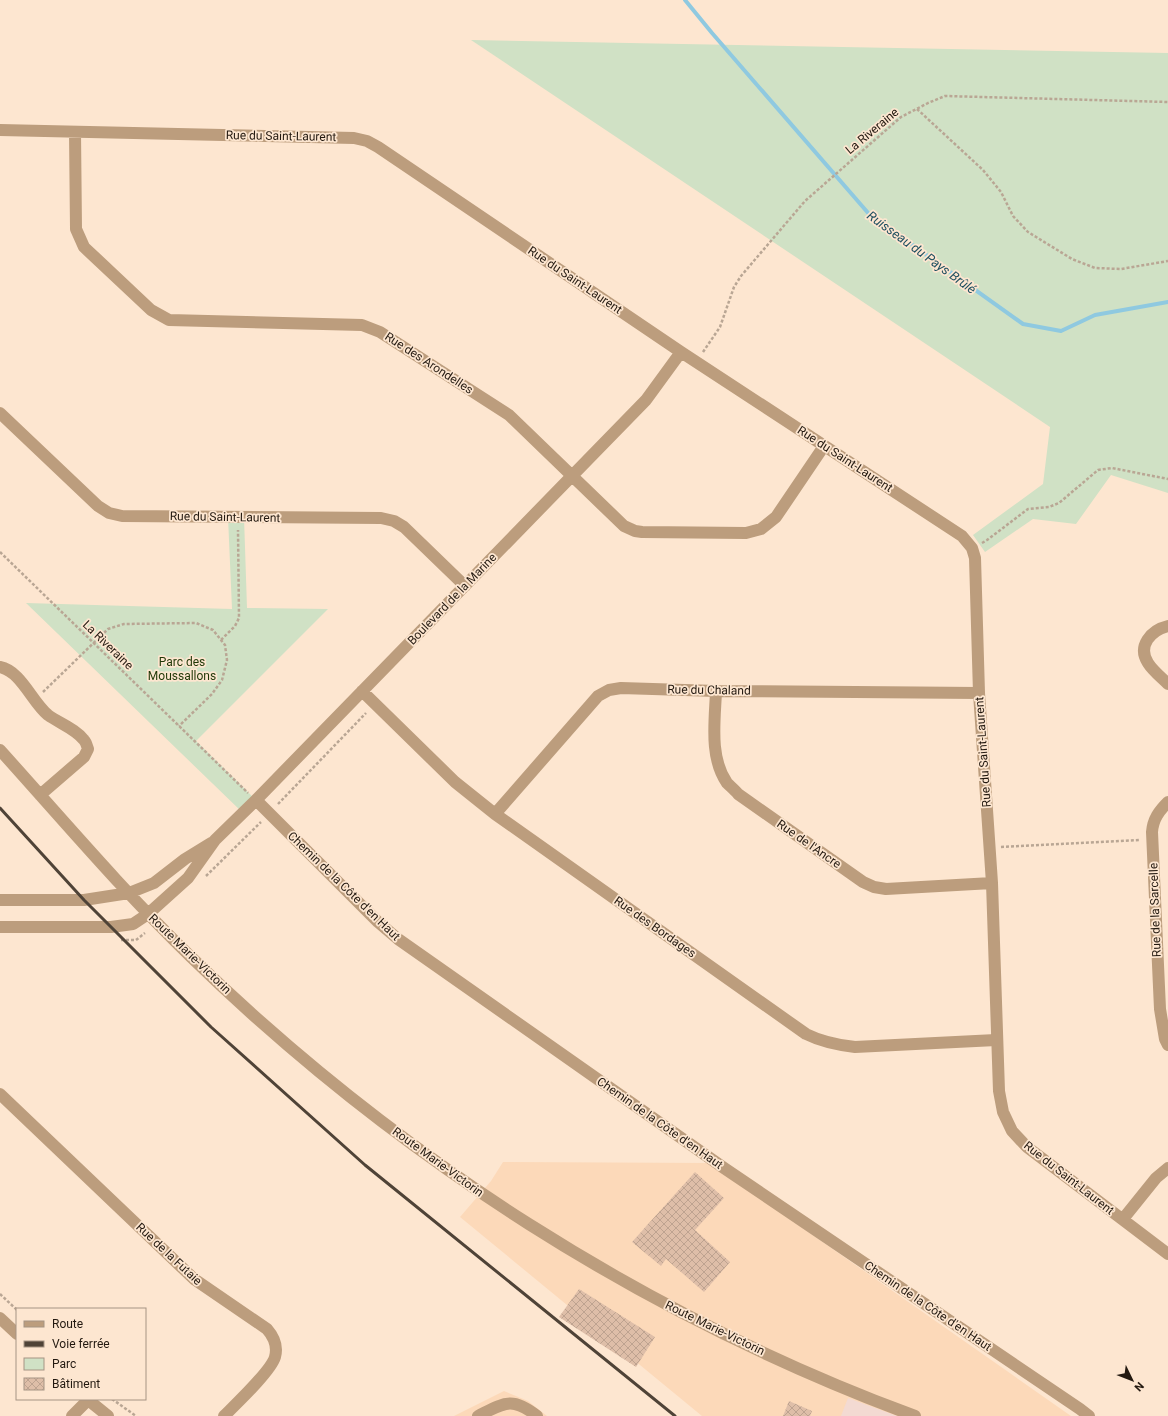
<svg xmlns="http://www.w3.org/2000/svg" width="1168" height="1416" font-family="Roboto,sans-serif">
<style>
.built{fill:#fcd9b9}
.education{fill:#f3dad2}
.park{fill:#d0e1c5}
.lines{fill:none;stroke-linecap:round;stroke-linejoin:round}
.stream{stroke:#8fc9e0;stroke-width:4}
.building{fill:url(#building-cross-hatch)}
.path{stroke:#b9a694;stroke-width:2.5;stroke-dasharray:3 2;stroke-linecap:butt}
.minor{stroke:#bc9d7d;stroke-width:12}
.rail{stroke:#4f4337;stroke-width:3}
.labels{text-anchor:middle;stroke-width:3.5;stroke-linejoin:round;paint-order:stroke}
.street-label{font-size:12px;fill:#231910;stroke:#fde6d0}
.park-label{font-size:12px;fill:#1f3706;stroke:#fde6d0}
.water-label{font-size:13px;font-style:italic;fill:#1e4f60;stroke:#fde6d0}
</style>
<defs>
<pattern id="building-cross-hatch" width="8" height="8" patternUnits="userSpaceOnUse"><rect width="8" height="8" fill="#debea8"/><path d="M0 0l8 8M0 8l8-8" fill="none" stroke="#bea390"/></pattern>
</defs>
<rect width="100%" height="100%" fill="#fde6d0"/>
<path class="built" d="M 503,1162 L 710,1163 L 1071,1416 L 702,1416 L 460,1217 L 491,1181 Z
M 504,1391 L 528,1401 L 547,1416 L 454,1416 Z"/>
<path class="education" d="M 848,1398 L 897,1416 L 841,1416 Z"/>
<path class="park" d="M 471,40 L 1168,53 L 1168,493 L 1111,475 L 1076,524 L 1033,519 L 985,552 L 973,535 L 1043,484 L 1050,427 Z
M 228,517 L 244,517 L 247,608 L 328,609 L 196,741 L 256,800 L 243,813 L 26,603 L 232,609 Z"/>
<g class="lines">
<path class="stream" d="M 685,0 L 712,33 L 869,214 L 1023,324 L 1061,331 L 1095,315 L 1168,302"/>
</g>
<path class="building" d="M 695,1172 L 724,1198 L 695,1230 L 730,1262 L 704,1292 L 666,1259 L 661,1266 L 632,1242 Z
M 579,1289 L 655,1337 L 636,1367 L 559,1317 Z
M 789,1401 L 812,1411 L 810,1416 L 783,1416 Z"/>
<g class="lines">
<path class="path" d="M 917,109 L 983,170 L 1001,192 L 1013,216 L 1028,232 L 1072,259 L 1095,268 L 1121,269 L 1168,261
M 703,352 L 720,327 L 734,287 L 741,276 L 805,201 L 901,117 L 928,103 L 945,96 L 1168,102
M 982,543 L 987,540 L 1028,509 L 1049,507 L 1059,503 L 1098,470 L 1112,468 L 1168,479
M 0,552 L 248,793
M 221,640 L 235,626 L 239,618 L 238,530
M 43,692 L 108,629 L 124,624 L 196,623 L 213,630 L 225,645 L 227,660 L 222,680 L 212,694 L 179,726
M 278,804 L 366,713
M 1001,847 L 1140,840
M 206,876 L 261,822
M 121,940 L 136,940 L 145,933
M 0,1294 L 17,1310
M 112,1399 L 136,1416"/>
<path class="minor" d="M 0,130 L 354,138 L 367,141 L 378,147 L 681,352 L 962,536 L 972,548 L 975,558 L 979,693 L 992,883 L 999,1091 L 1003,1112 L 1012,1131 L 1027,1147 L 1168,1254
M 75,132 L 76,229 L 84,247 L 151,310 L 169,320 L 362,325 L 380,332 L 509,415 L 624,526 L 635,531 L 642,532 L 746,533 L 761,529 L 776,517 L 824,446
M 0,413 L 98,506 L 109,513 L 122,516 L 381,518 L 394,521 L 404,527 L 465,586
M 1168,626 C 1151,630 1137,646 1148,663 C 1153,671 1161,677 1168,684
M 0,667 C 21,671 32,702 48,715 C 59,723 76,729 84,740 C 86,742 87,746 88,749 L 84,757 L 40,795
M 362,691 L 455,782 L 495,814 L 806,1034 C 822,1042 837,1045 855,1047 L 996,1040
M 716,691 C 715,720 709,757 727,783 C 731,787 735,790 738,794 L 863,882 L 874,887 L 886,889 L 992,883
M 0,750 C 63,820 124,892 191,957 C 398,1158 645,1316 915,1416
M 256,800 L 378,922 L 398,939 L 724,1168 L 1080,1409 L 1089,1416
M 1168,802 C 1159,811 1153,819 1152,832 L 1160,1009 L 1165,1039 L 1168,1045
M 495,814 L 598,696 L 609,690 L 621,688 L 716,691 L 979,693
M 0,900 L 84,900 L 129,893 L 154,883 L 185,859 L 211,843
M 0,927 L 111,927 L 133,924 L 148,914 L 188,878 L 215,840 L 256,800 L 646,400 L 681,352
M 0,1094 L 194,1279 L 267,1329 C 274,1337 278,1346 275,1357 C 271,1371 236,1404 224,1416
M 1123,1219 L 1156,1178 L 1168,1168
M 0,1318 L 17,1334
M 87,1399 L 108,1416
M 72,1416 L 88,1400
M 478,1416 C 504,1403 512,1396 537,1416"/>
<path class="rail" d="M 0,808 L 84,900 L 211,1027 L 365,1165 L 675,1416"/>
</g>
<g class="labels">
<g class="street-label">
<text transform="translate(872 131) rotate(-40)" y="4">La Riveraine</text>
<text transform="translate(281 136) rotate(1)" y="4">Rue du Saint-Laurent</text>
<text transform="translate(575 280) rotate(34)" y="4">Rue du Saint-Laurent</text>
<text transform="translate(429 363) rotate(33)" y="4">Rue des Arondelles</text>
<text transform="translate(845 459) rotate(33)" y="4">Rue du Saint-Laurent</text>
<text transform="translate(225 517) rotate(1)" y="4">Rue du Saint-Laurent</text>
<text transform="translate(452 599) rotate(-46)" y="4">Boulevard de la Marine</text>
<text transform="translate(108 645) rotate(44)" y="4">La Riveraine</text>
<text transform="translate(709 690) rotate(1)" y="4">Rue du Chaland</text>
<text transform="translate(983 752) rotate(-94)" y="4">Rue du Saint-Laurent</text>
<text transform="translate(809 844) rotate(35)" y="4">Rue de l'Ancre</text>
<text transform="translate(344 886) rotate(44)" y="4">Chemin de la Côte d'en Haut</text>
<text transform="translate(1155 910) rotate(-92)" y="4">Rue de la Sarcelle</text>
<text transform="translate(655 927) rotate(35)" y="4">Rue des Bordages</text>
<text transform="translate(190 954) rotate(44)" y="4">Route Marie-Victorin</text>
<text transform="translate(660 1123) rotate(35)" y="4">Chemin de la Côte d'en Haut</text>
<text transform="translate(438 1162) rotate(36)" y="4">Route Marie-Victorin</text>
<text transform="translate(1069 1178) rotate(38)" y="4">Rue du Saint-Laurent</text>
<text transform="translate(169 1254) rotate(43)" y="4">Rue de la Futaie</text>
<text transform="translate(928 1306) rotate(34)" y="4">Chemin de la Côte d'en Haut</text>
<text transform="translate(715 1328) rotate(26)" y="4">Route Marie-Victorin</text>
</g>
<g class="park-label">
<text x="182" y="666">Parc des<tspan x="182" dy="14">Moussallons</tspan></text>
</g>
<g class="water-label">
<text transform="translate(922 252) rotate(36)" y="5">Ruisseau du Pays Brûlé</text>
</g>
</g>
<rect x="16" y="1308" width="130" height="92" fill="#fde6d0" stroke="#a69483"/>
<rect x="24" y="1321" width="20" height="6" fill="#bc9d7d" stroke="#a69483"/>
<text x="52" y="1328" font-size="12" fill="#231910">Route</text>
<rect x="24" y="1341" width="20" height="6" fill="#4f4337" stroke="#a69483"/>
<text x="52" y="1348" font-size="12" fill="#231910">Voie ferrée</text>
<rect x="24" y="1358" width="20" height="12" fill="#d0e1c5" stroke="#a69483"/>
<text x="52" y="1368" font-size="12" fill="#231910">Parc</text>
<rect x="24" y="1378" width="20" height="12" fill="url(#building-cross-hatch)" stroke="#a69483"/>
<text x="52" y="1388" font-size="12" fill="#231910">Bâtiment</text>
<g transform="translate(1132 1380) rotate(133)" stroke="#fde6d0" stroke-width="3" paint-order="stroke">
<path d="M0-3L7 15L0 10L-7 15Z" fill="#231910"/>
<text y="-6" font-size="11" font-weight="bold" text-anchor="middle" fill="#231910">N</text>
</g>
</svg>
